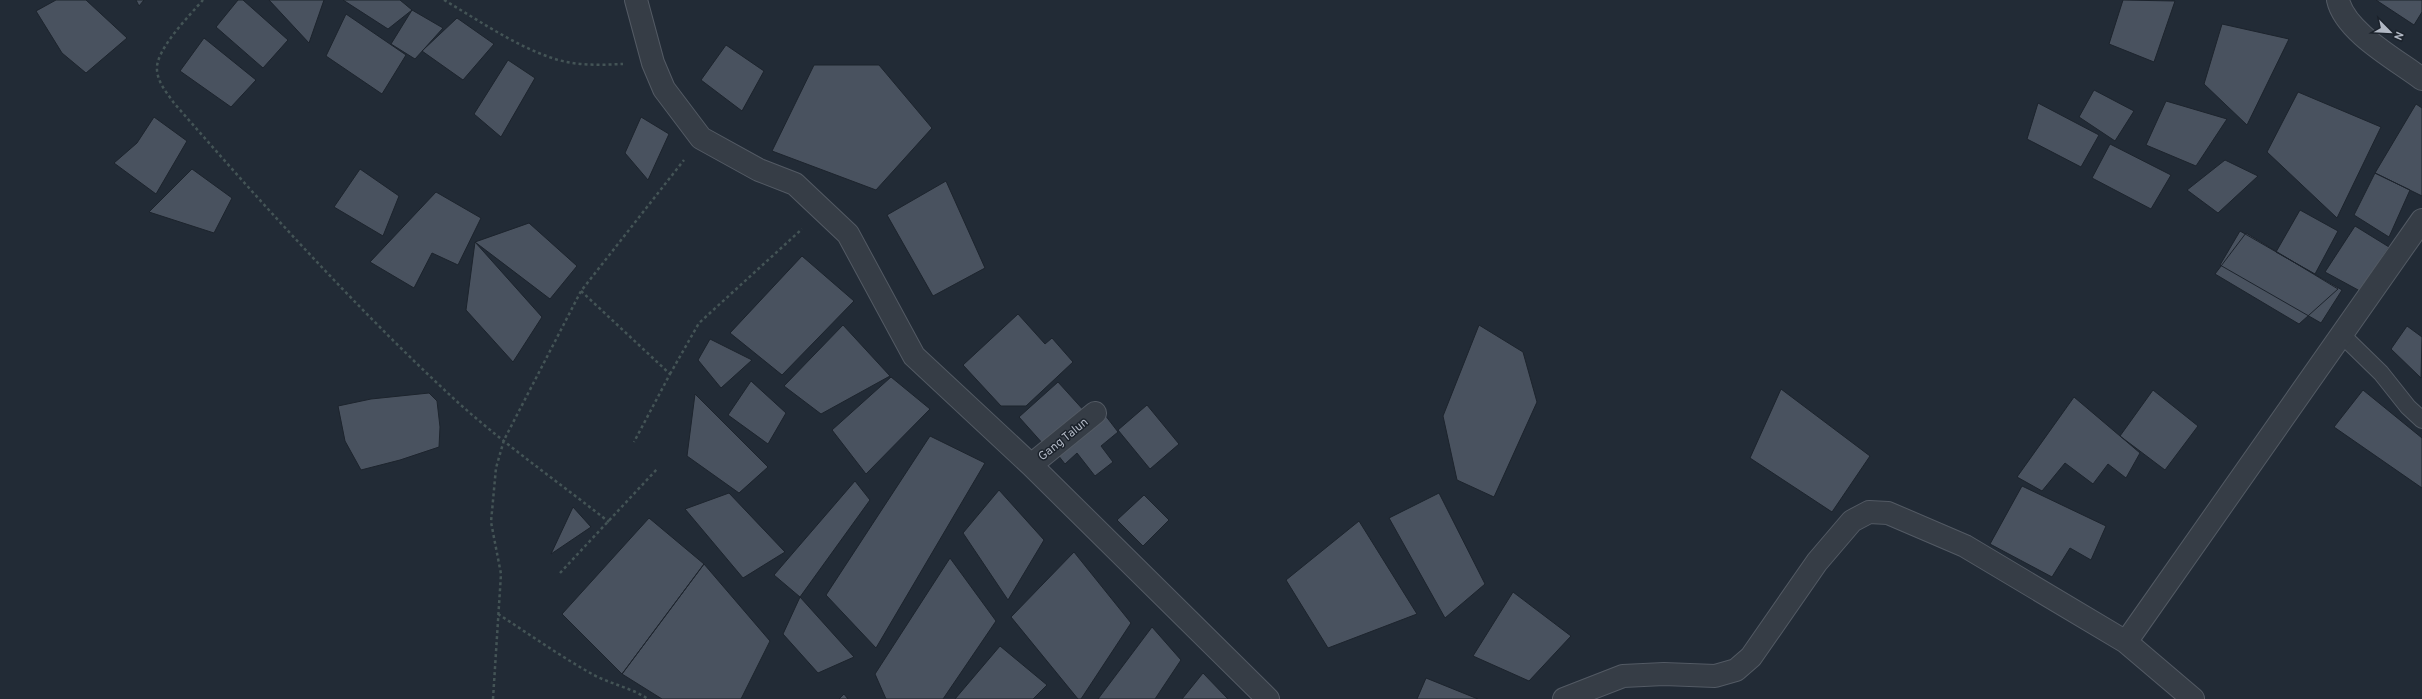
<svg xmlns="http://www.w3.org/2000/svg" width="2422" height="699" font-family="Overpass,sans-serif">
<style>
.building{fill:#49525f;stroke:#1d242d}
.lines{fill:none;stroke-linecap:round;stroke-linejoin:round}
.service-casing{stroke:#535a64;stroke-width:18}
.minor-casing{stroke:#535a64;stroke-width:24}
.path{stroke:#445456;stroke-width:2.5;stroke-dasharray:3 3;stroke-linecap:butt}
.service{stroke:#363d46;stroke-width:16}
.minor{stroke:#363d46;stroke-width:22}
.labels{text-anchor:middle;stroke-width:3;stroke-linejoin:round;paint-order:stroke}
.street-label{font-size:12px;fill:#b0b7c3;stroke:#1b222b}
</style>
<rect width="100%" height="100%" fill="#222b36"/>
<path class="building" d="M 56,0 L 86,0 L 127,38 L 86,73 L 62,53 L 36,11 Z
M 136,0 L 144,0 L 139,6 Z
M 238,0 L 243,0 L 288,40 L 263,68 L 216,27 Z
M 269,0 L 324,0 L 309,43 Z
M 343,0 L 400,0 L 412,10 L 388,29 Z
M 2123,0 L 2175,1 L 2154,62 L 2109,44 Z
M 2376,0 L 2422,0 L 2422,12 L 2414,25 Z
M 412,10 L 443,28 L 415,59 L 391,44 Z
M 346,14 L 406,55 L 382,94 L 326,56 Z
M 457,18 L 494,44 L 463,80 L 422,51 Z
M 2222,24 L 2289,39 L 2247,125 L 2204,84 Z
M 204,38 L 256,80 L 231,107 L 180,71 Z
M 726,45 L 764,71 L 742,111 L 701,80 Z
M 508,60 L 535,78 L 501,137 L 474,114 Z
M 814,65 L 879,65 L 932,128 L 876,190 L 772,151 Z
M 2094,90 L 2134,111 L 2115,141 L 2079,117 Z
M 2298,92 L 2381,127 L 2337,218 L 2267,152 Z
M 2166,101 L 2227,119 L 2196,166 L 2146,145 Z
M 2038,103 L 2099,135 L 2081,167 L 2027,139 Z
M 2416,104 L 2422,108 L 2422,196 L 2375,173 Z
M 154,117 L 187,141 L 156,194 L 114,163 L 137,143 Z
M 641,117 L 669,134 L 648,180 L 625,153 Z
M 2110,144 L 2171,175 L 2151,209 L 2092,178 Z
M 2225,160 L 2258,176 L 2218,213 L 2187,190 Z
M 192,169 L 232,198 L 214,233 L 149,212 Z
M 360,169 L 399,196 L 383,236 L 334,207 Z
M 2375,173 L 2410,190 L 2389,237 L 2354,215 Z
M 946,181 L 985,268 L 933,296 L 887,215 Z
M 436,192 L 481,218 L 458,265 L 432,253 L 414,288 L 370,262 Z
M 2300,210 L 2338,231 L 2315,274 L 2276,252 Z
M 529,223 L 577,266 L 550,299 L 475,242 Z
M 2355,226 L 2389,247 L 2360,291 L 2325,272 Z
M 2240,231 L 2342,290 L 2321,323 L 2220,265 Z
M 2246,233 L 2338,289 L 2299,324 L 2215,274 Z
M 475,242 L 542,317 L 513,362 L 466,310 Z
M 802,256 L 854,301 L 782,375 L 730,333 Z
M 1018,314 L 1045,344 L 1052,338 L 1073,362 L 1026,406 L 1001,406 L 963,365 Z
M 843,325 L 890,376 L 821,414 L 784,386 Z
M 1479,325 L 1523,352 L 1537,402 L 1494,497 L 1457,480 L 1443,416 Z
M 2407,326 L 2422,337 L 2421,378 L 2391,349 Z
M 710,339 L 752,360 L 721,388 L 698,360 Z
M 891,377 L 930,409 L 866,474 L 832,430 Z
M 751,381 L 786,413 L 768,444 L 728,415 Z
M 1058,382 L 1087,414 L 1044,445 L 1019,417 Z
M 1781,389 L 1870,456 L 1832,512 L 1750,458 Z
M 2153,390 L 2198,426 L 2165,470 L 2120,436 Z
M 2363,390 L 2422,438 L 2422,488 L 2334,427 Z
M 429,393 L 437,401 L 440,427 L 439,447 L 400,460 L 361,470 L 345,441 L 338,406 L 371,399 Z
M 695,394 L 768,467 L 739,493 L 687,456 Z
M 2074,397 L 2140,453 L 2126,478 L 2108,464 L 2093,484 L 2065,463 L 2042,491 L 2017,477 Z
M 1147,405 L 1179,444 L 1150,469 L 1118,430 Z
M 1102,411 L 1118,432 L 1101,446 L 1113,462 L 1095,476 L 1077,453 L 1065,464 L 1054,450 Z
M 930,436 L 985,463 L 876,648 L 826,595 Z
M 855,481 L 870,500 L 800,597 L 774,575 Z
M 2022,486 L 2106,526 L 2091,560 L 2070,548 L 2052,577 L 1990,544 Z
M 999,490 L 1044,540 L 1008,600 L 963,533 Z
M 729,493 L 785,552 L 743,578 L 685,509 Z
M 1439,493 L 1485,584 L 1445,618 L 1389,518 Z
M 1144,495 L 1169,520 L 1143,546 L 1117,520 Z
M 573,507 L 591,527 L 551,554 Z
M 649,518 L 704,564 L 622,674 L 562,614 Z
M 1359,521 L 1417,614 L 1328,648 L 1286,580 Z
M 1074,552 L 1131,623 L 1081,699 L 1078,699 L 1011,617 Z
M 950,558 L 996,621 L 943,699 L 886,699 L 875,674 Z
M 704,564 L 770,641 L 741,699 L 662,699 L 622,674 Z
M 1513,592 L 1571,636 L 1529,681 L 1473,656 Z
M 800,597 L 854,657 L 818,673 L 783,634 Z
M 1152,627 L 1181,660 L 1155,699 L 1098,699 Z
M 1000,646 L 1047,685 L 1033,699 L 955,699 Z
M 1203,673 L 1228,699 L 1182,699 Z
M 1426,678 L 1478,699 L 1417,699 Z
M 844,694 L 848,699 L 839,699 Z"/>
<g class="lines">
<g class="service-casing">
<path id="service" d="M 2342,335 L 2381,373 L 2408,407 L 2422,420"/>
</g>
<g class="minor-casing">
<path id="minor" d="M 636,0 L 653,63 L 664,89 L 701,138 L 759,170 L 795,184 L 848,234 L 914,356 L 1031,465 L 1268,699
M 2338,0 C 2345,32 2397,60 2422,79
M 1031,465 L 1095,413
M 2126,642 L 2422,220
M 1564,699 L 1623,676 L 1664,674 L 1715,676 L 1736,670 L 1751,657 L 1817,562 L 1852,521 L 1869,512 L 1888,513 L 1965,546 L 2126,642 L 2193,699"/>
</g>
<path class="path" d="M 203,0 C 190,15 155,50 157,70 C 158,83 167,93 174,103 C 262,204 353,305 452,397 C 501,442 557,481 609,522
M 444,0 C 480,21 515,46 555,59 C 577,66 601,65 623,64
M 581,291 L 670,374 L 634,442
M 670,374 L 699,323 L 802,229
M 560,573 L 658,468
M 498,614 C 529,634 560,656 592,674 C 610,684 632,688 648,699
M 493,699 L 501,574 L 491,522 L 496,468 L 504,440 L 581,291 L 684,160"/>
<use href="#service" class="service"/>
<use href="#minor" class="minor"/>
</g>
<g class="labels">
<g class="street-label">
<text transform="translate(1063 439) rotate(-39)" y="4">Gang Talun</text>
</g>
</g>
<g transform="translate(2390 32) rotate(114)" stroke="#1b222b" stroke-width="3" paint-order="stroke">
<path d="M0-3L7 15L0 10L-7 15Z" fill="#b0b7c3"/>
<text y="-6" font-size="11" font-weight="bold" text-anchor="middle" fill="#b0b7c3">N</text>
</g>
</svg>
